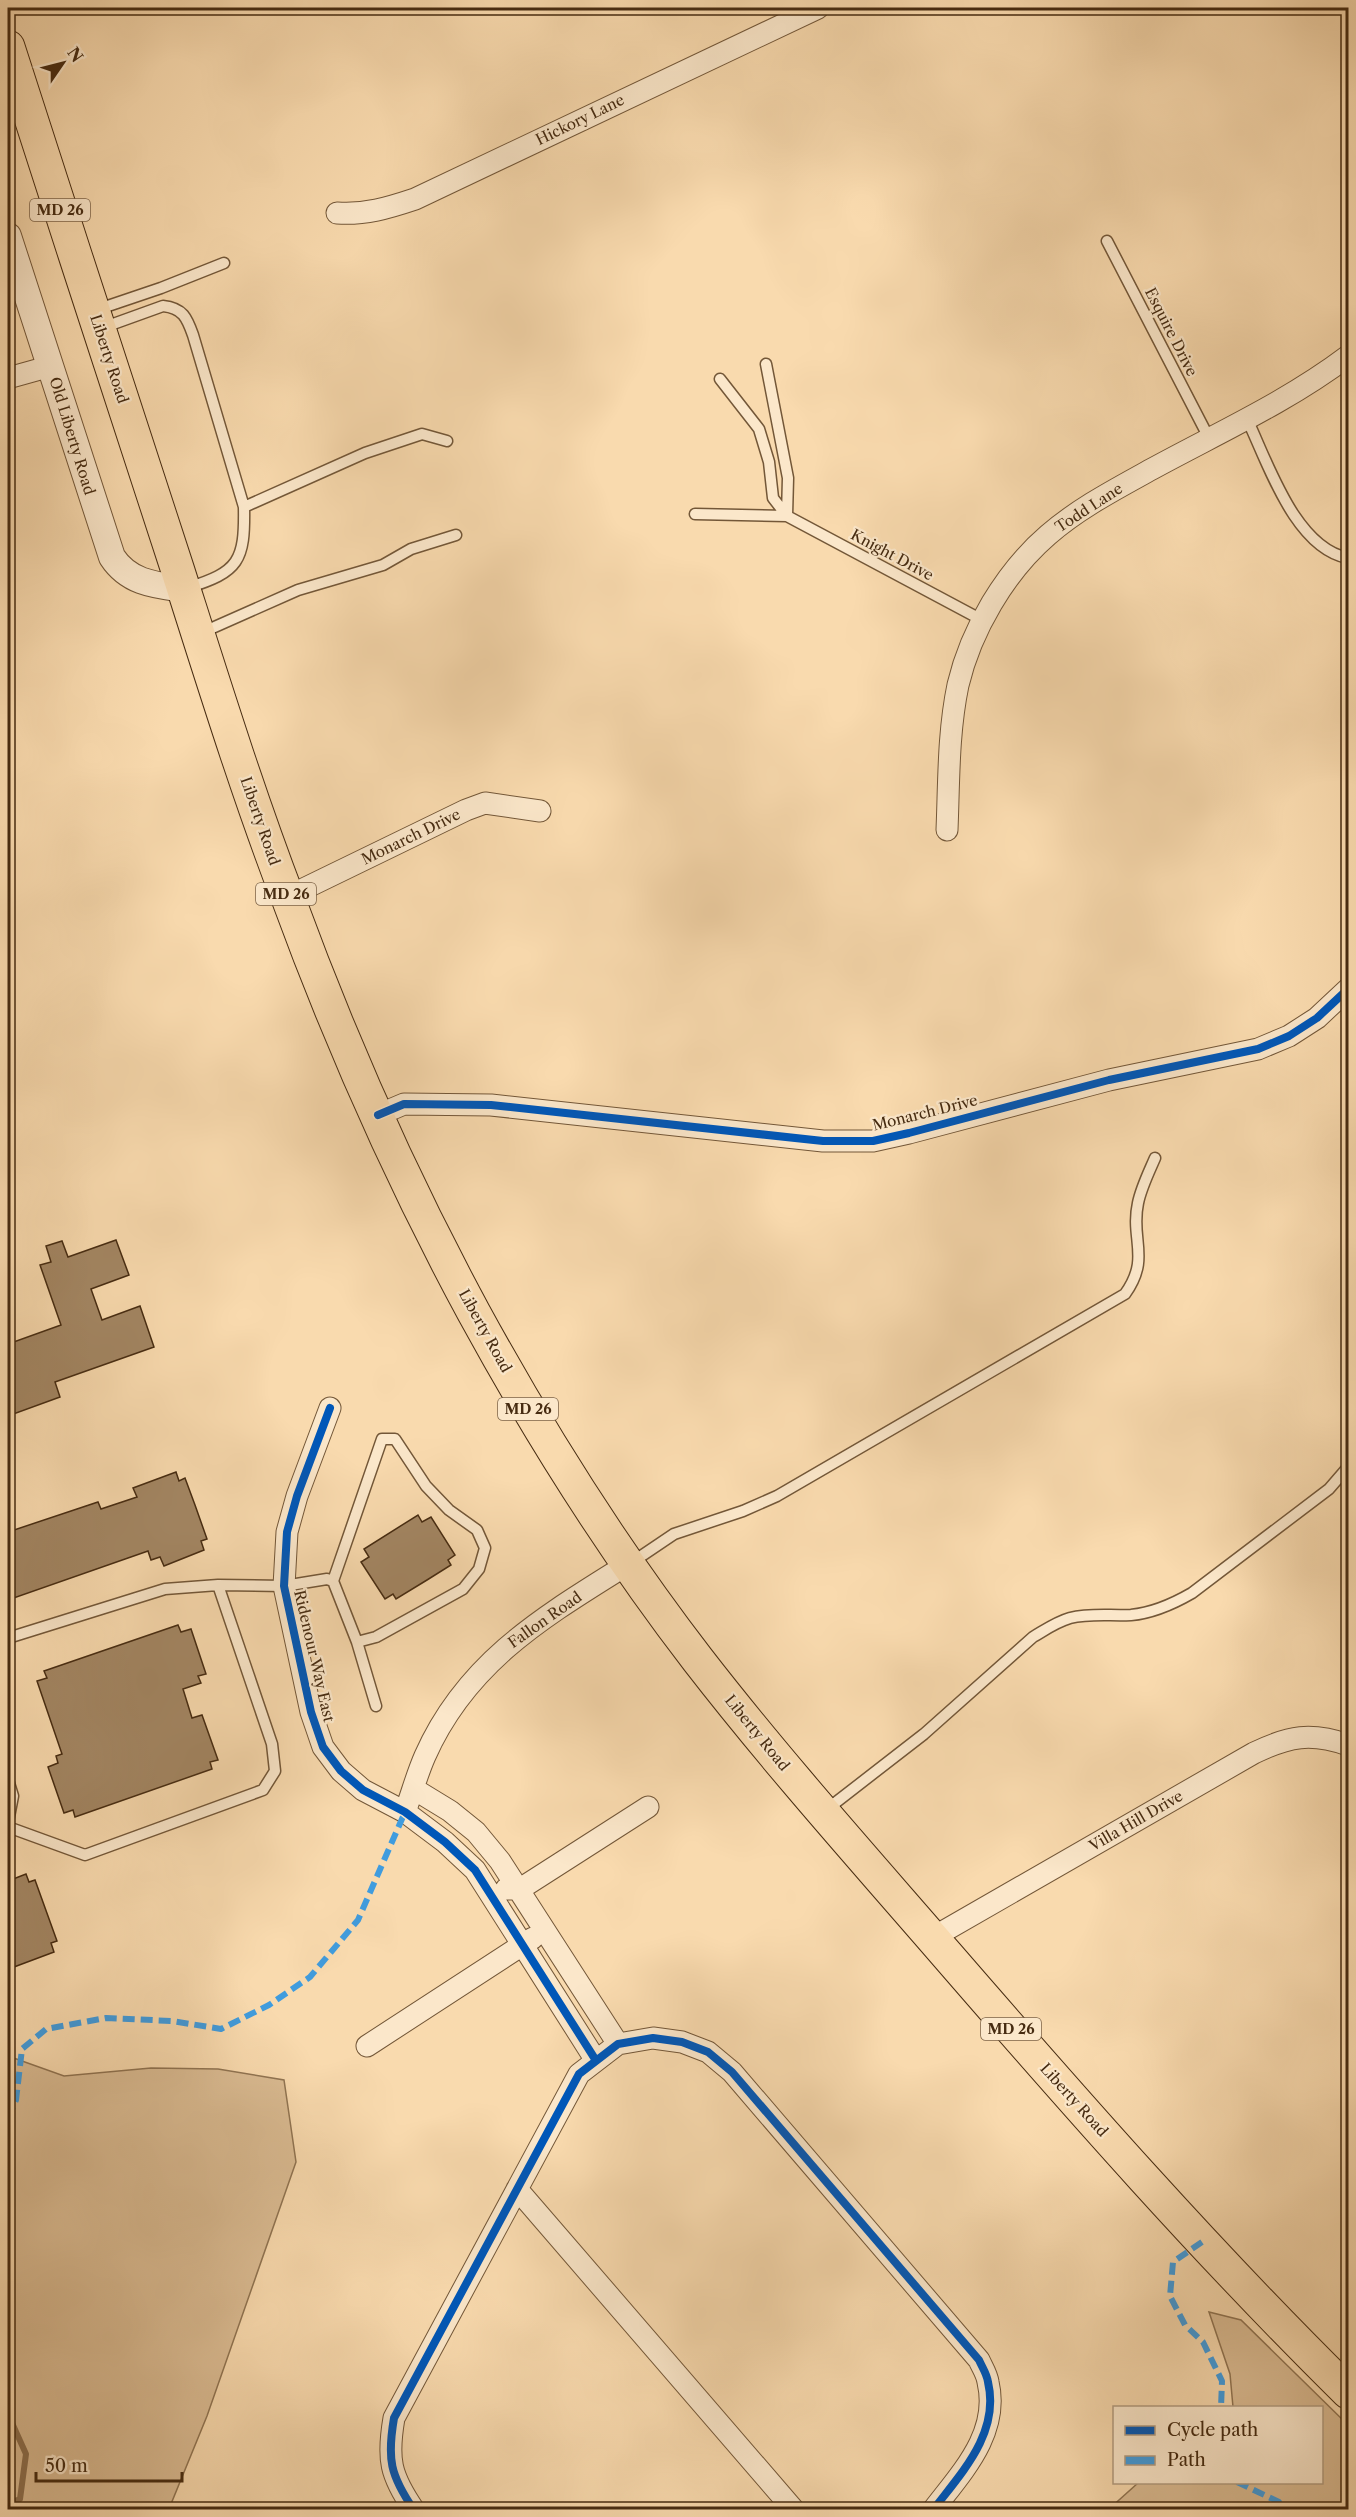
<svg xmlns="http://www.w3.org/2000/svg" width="1356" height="2517" font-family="'Libre Caslon Text',serif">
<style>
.green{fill:#dbbc93;stroke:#907452;stroke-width:1.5}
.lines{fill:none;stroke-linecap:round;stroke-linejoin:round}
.stream{stroke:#8d704f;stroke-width:6}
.building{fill:#a38663;stroke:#462b11;stroke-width:1.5}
.service-casing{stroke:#735738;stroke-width:13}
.minor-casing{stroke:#735738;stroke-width:23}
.tertiary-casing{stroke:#735738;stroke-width:28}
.primary-casing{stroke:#462b11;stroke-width:35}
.service{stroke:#fbe7ca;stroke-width:10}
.minor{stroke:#fbe7ca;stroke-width:21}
.tertiary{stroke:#fbe7ca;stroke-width:26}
.primary{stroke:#f9daae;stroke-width:33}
.quiet{stroke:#409cde;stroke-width:6;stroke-dasharray:12 6;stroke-linecap:butt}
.cycleway-casing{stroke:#fbe7ca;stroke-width:11}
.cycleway{stroke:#0057b8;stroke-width:8}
.labels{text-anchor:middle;stroke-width:4.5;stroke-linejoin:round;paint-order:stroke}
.shield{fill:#fbe7ca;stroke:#7c6348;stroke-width:1.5}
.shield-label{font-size:14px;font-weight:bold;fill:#462b11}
.street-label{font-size:15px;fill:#462b11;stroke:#fbe7ca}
</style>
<rect width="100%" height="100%" fill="#f9daae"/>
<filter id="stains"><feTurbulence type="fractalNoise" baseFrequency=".00333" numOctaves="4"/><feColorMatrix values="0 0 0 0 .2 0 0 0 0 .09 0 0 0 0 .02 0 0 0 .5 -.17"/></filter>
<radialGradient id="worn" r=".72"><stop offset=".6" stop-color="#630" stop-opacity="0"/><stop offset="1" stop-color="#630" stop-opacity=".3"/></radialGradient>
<path class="green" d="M 8,2056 L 64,2076 L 151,2068 L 218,2069 L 284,2080 L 296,2162 L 207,2416 L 171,2504 L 174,2509 L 8,2509 Z
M 1209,2312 L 1241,2320 L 1348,2425 L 1348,2509 L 1109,2509 L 1138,2483 L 1322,2482 L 1322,2408 L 1233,2407 L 1230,2374 Z"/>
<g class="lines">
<path class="stream" d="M 8,2414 L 26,2454 L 20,2499 L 8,2504"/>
</g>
<path class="building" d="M 116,1240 L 129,1275 L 91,1289 L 102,1320 L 140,1306 L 154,1347 L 55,1382 L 60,1397 L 8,1416 L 8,1344 L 61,1325 L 40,1265 L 51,1262 L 46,1246 L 62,1241 L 68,1257 Z
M 176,1472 L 179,1481 L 185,1478 L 195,1505 L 207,1539 L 201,1541 L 204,1550 L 164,1566 L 160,1557 L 151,1560 L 148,1551 L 8,1600 L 8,1532 L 98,1502 L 101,1509 L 137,1497 L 133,1488 Z
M 418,1515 L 422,1522 L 431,1517 L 455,1555 L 448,1560 L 451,1565 L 427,1580 L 396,1599 L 393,1594 L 385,1599 L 361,1562 L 369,1557 L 364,1549 Z
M 178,1625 L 181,1632 L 191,1629 L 206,1674 L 198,1676 L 201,1683 L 183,1689 L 192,1718 L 202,1715 L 218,1760 L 210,1762 L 212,1769 L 75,1817 L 73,1810 L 64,1813 L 48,1767 L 58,1763 L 56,1756 L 62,1754 L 37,1681 L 47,1678 L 44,1671 Z
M 26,1874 L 29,1882 L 35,1880 L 57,1941 L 51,1943 L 54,1952 L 14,1967 L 8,1952 L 8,1881 Z"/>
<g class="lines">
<g class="service-casing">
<path id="service" d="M 1107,241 L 1209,438
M 96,310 L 161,288 L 224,263
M 102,328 L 163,306 C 183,308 187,318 193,335 L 244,507
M 766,364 L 788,478 L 787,516
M 720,379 L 759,429 L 769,462 L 773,498 L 787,516 L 982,620
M 1247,419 C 1268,463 1295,548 1348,558
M 695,514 L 787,516
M 187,588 C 239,572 245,561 244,507 L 365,453 L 422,434 L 447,441
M 201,633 L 298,590 L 383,565 L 411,549 L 456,535
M 631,1563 L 674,1534 L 743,1511 L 777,1496 L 1125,1294 C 1151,1258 1130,1239 1138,1203 C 1141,1188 1149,1172 1155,1158
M 8,1638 L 165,1589 L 218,1585 L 284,1586 L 327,1579 L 333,1581
M 357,1642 L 376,1637 L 463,1589 L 479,1569 L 485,1548 L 477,1530 L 449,1510 L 426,1486 L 395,1439 L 382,1439 L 333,1581 L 357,1642 L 376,1706
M 8,1780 L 13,1796 L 8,1822
M 826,1810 L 924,1734 L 1033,1637 C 1045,1630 1056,1622 1070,1618 C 1090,1613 1110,1616 1131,1615 C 1153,1613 1173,1604 1192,1593 L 1329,1489 L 1348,1467
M 8,1827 L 85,1855 L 263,1790 L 275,1771 L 272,1744 L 218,1585"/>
</g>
<g class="minor-casing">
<path id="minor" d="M 337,213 C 365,215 388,208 415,199 L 818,8
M 8,378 L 51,366
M 947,830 C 949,781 948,733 958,685 C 971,630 1005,572 1048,535 C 1079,508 1116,489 1152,469 C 1218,433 1287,402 1348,356
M 287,897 L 466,810 L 485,803 L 540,811
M 378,1115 L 404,1104 L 491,1105 L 823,1141 L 873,1141 L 909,1133 L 1109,1080 L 1258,1049 L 1289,1036 L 1317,1018 L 1348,989
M 330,1408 L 297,1496 L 287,1532 L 284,1586 L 311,1712 L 323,1747 L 341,1771 L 363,1790 L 405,1812 L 445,1842 L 475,1870 L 595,2059
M 414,1789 L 450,1811 L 476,1832 L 500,1861 L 618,2044
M 405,1812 C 412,1793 417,1774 425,1756 C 467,1661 545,1616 628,1564
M 506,1889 L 520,1889 L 648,1807
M 932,1938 L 1254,1753 C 1289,1736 1311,1732 1348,1745
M 367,2046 L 533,1938
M 517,2189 L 794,2510
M 414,2510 C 390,2475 387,2459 394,2418 L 579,2074 L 618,2044 L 653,2038 L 682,2042 L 708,2052 L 732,2072 L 979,2360 C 982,2367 987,2374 988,2382 C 1000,2433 962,2472 933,2510"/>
</g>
<g class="tertiary-casing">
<path id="tertiary" d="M 8,236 L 112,557 C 129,583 155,585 184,589"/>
</g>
<g class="primary-casing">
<path id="primary" d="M 8,47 C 64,222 121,396 178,571 C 213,681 247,791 288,898 C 340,1040 402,1180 474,1313 C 540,1434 614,1551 698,1660 C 777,1762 863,1858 947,1955 C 1077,2105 1207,2253 1348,2392"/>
</g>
<use href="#service" class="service"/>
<use href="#minor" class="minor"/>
<use href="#tertiary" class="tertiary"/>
<use href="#primary" class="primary"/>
<path class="quiet" d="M 8,2118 L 16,2100 L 22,2049 L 46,2029 L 106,2018 L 172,2021 L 221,2029 L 269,2005 L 310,1977 L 358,1920 L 405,1812
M 1202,2242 L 1173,2262 L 1170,2296 L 1185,2325 L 1203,2342 L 1222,2381 L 1221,2408
M 1237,2482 L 1279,2502 L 1282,2510"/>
<g class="cycleway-casing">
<path id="cycleway" d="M 378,1115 L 404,1104 L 491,1105 L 823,1141 L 873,1141 L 909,1133 L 1109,1080 L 1258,1049 L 1289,1036 L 1317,1018 L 1348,989
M 330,1408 L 297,1496 L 287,1532 L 284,1586 L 311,1712 L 323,1747 L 341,1771 L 363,1790 L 405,1812 L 445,1842 L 475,1870 L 595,2059
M 414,2510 C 390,2475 387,2459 394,2418 L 579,2074 L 618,2044 L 653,2038 L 682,2042 L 708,2052 L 732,2072 L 979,2360 C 982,2367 987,2374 988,2382 C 1000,2433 962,2472 933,2510"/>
</g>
<use href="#cycleway" class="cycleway"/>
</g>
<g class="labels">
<g class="shield">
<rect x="30" y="199" width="60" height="22" rx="4.5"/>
<rect x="256" y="883" width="60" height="22" rx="4.5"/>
<rect x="498" y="1398" width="60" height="22" rx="4.5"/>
<rect x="981" y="2018" width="60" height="22" rx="4.5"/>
</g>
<g class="shield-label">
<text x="60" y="215">MD 26</text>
<text x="286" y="899">MD 26</text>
<text x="528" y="1414">MD 26</text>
<text x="1011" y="2034">MD 26</text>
</g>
<g class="street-label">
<text transform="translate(580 120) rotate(-26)" y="5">Hickory Lane</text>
<text transform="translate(1171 332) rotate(63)" y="5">Esquire Drive</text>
<text transform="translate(109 359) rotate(72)" y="5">Liberty Road</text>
<text transform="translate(72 436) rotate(73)" y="5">Old Liberty Road</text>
<text transform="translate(1089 508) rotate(-33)" y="5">Todd Lane</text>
<text transform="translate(892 555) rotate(28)" y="5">Knight Drive</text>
<text transform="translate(260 821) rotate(71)" y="5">Liberty Road</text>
<text transform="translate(411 837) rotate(-26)" y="5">Monarch Drive</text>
<text transform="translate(925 1113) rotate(-14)" y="5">Monarch Drive</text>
<text transform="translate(485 1331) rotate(61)" y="5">Liberty Road</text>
<text transform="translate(545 1620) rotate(-35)" y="5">Fallon Road</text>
<text transform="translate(314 1656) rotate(77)" y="5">Ridenour Way East</text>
<text transform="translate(757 1733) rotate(51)" y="5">Liberty Road</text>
<text transform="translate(1136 1821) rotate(-30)" y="5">Villa Hill Drive</text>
<text transform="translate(1074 2100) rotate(48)" y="5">Liberty Road</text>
</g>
</g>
<rect width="1356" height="2517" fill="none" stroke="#f9daae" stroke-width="30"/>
<rect x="9" y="9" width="1338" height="2499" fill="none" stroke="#462b11" stroke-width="3"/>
<rect x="15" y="15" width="1326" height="2487" fill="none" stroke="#462b11" stroke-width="1.5"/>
<rect x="1113" y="2406" width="210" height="78" fill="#fbe7ca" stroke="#b39c80" stroke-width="1.5"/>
<rect x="1125" y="2426" width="30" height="9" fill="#0057b8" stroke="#b39c80" stroke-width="1.5"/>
<text x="1167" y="2436" font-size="18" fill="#462b11">Cycle path</text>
<rect x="1125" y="2456" width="30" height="9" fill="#409cde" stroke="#b39c80" stroke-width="1.5"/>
<text x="1167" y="2466" font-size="18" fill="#462b11">Path</text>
<g transform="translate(63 63) rotate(55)" stroke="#fbe7ca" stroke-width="4.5" paint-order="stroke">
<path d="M0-4.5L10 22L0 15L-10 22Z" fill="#462b11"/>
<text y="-9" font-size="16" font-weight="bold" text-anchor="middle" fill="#462b11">N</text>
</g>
<path d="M36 2472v9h146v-9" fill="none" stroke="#462b11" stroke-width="3"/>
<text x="45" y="2472" font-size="18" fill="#462b11" stroke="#fbe7ca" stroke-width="4.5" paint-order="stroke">50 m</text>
<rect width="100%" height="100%" filter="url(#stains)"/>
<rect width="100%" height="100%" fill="url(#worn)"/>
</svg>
